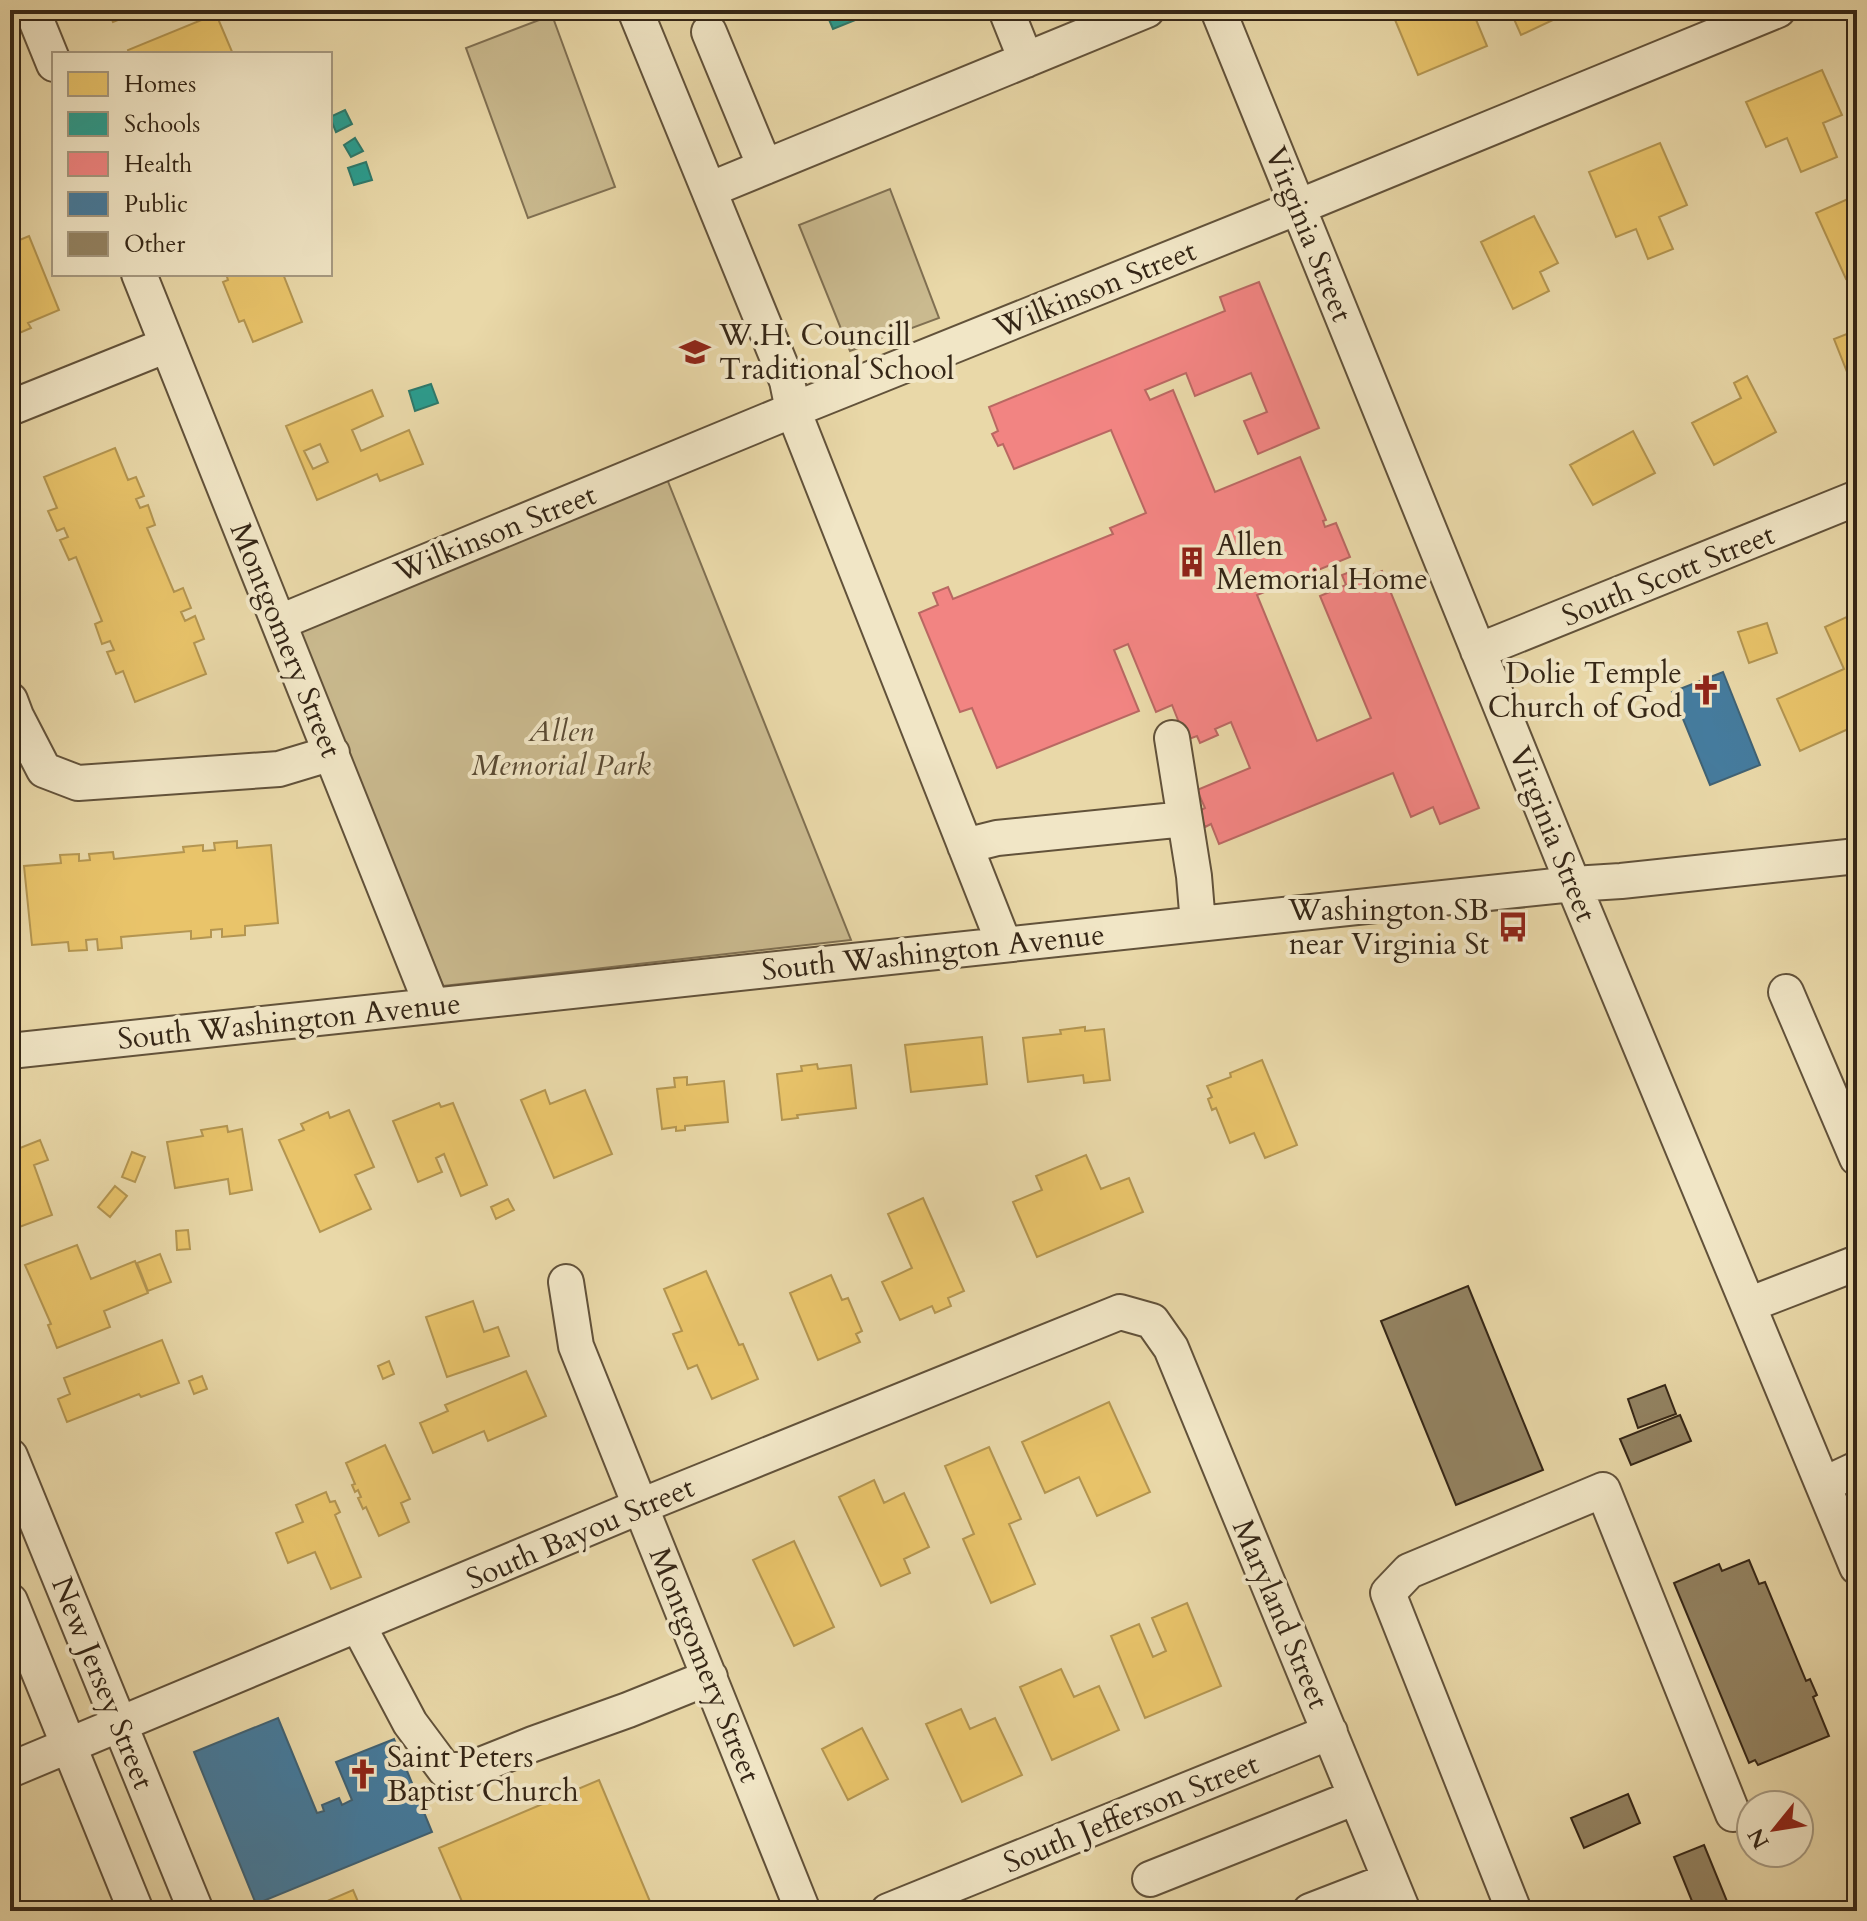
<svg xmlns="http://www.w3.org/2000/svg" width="1867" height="1921" font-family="Cardo,serif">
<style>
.green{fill:#caba8f;stroke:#807052;stroke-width:2}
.homes{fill:#e9c46a;stroke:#b39551;stroke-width:2;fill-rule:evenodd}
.schools{fill:#2a9d8f;stroke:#2d796b;stroke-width:2}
.health{fill:#f28482;stroke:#b96862;stroke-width:2}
.public{fill:#457b9d;stroke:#406274;stroke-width:2}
.building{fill:#938362;stroke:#352616;stroke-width:2}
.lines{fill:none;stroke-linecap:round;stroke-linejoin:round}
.minor-casing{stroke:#62523a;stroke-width:38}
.minor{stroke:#f1e6c6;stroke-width:34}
.labels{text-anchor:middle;stroke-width:8;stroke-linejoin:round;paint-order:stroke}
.street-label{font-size:30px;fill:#352616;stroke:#f1e6c6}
.poi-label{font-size:30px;fill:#352616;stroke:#f1e6c6;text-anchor:start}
.park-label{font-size:30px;font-style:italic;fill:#5a4b34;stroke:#f1e6c6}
</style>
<rect width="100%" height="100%" fill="#e9d8a8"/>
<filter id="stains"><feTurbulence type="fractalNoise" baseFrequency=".0025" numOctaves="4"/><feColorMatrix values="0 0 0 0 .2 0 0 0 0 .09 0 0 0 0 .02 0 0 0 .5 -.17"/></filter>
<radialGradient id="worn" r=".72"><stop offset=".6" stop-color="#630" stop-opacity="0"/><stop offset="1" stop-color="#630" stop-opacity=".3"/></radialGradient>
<path class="green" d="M 552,15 L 615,187 L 528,218 L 466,48 Z
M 890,189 L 939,318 L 850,351 L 799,225 Z
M 667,479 L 851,940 L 443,986 L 299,631 Z"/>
<path class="homes" d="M 108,10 L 143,10 L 113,22 Z
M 1404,10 L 1443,10 L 1444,13 L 1451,10 L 1472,10 L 1487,46 L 1418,75 L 1393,15 Z
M 1510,10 L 1574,10 L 1521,35 Z
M 216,14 L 233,54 L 129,54 L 128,50 Z
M 1822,70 L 1842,115 L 1823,123 L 1837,157 L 1801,172 L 1787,138 L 1766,147 L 1746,102 Z
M 1660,143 L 1687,205 L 1659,217 L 1673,249 L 1648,259 L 1636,229 L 1616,237 L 1589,172 Z
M 1857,195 L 1857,274 L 1846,279 L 1816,213 Z
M 1534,216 L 1558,263 L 1540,272 L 1549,291 L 1513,309 L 1481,242 Z
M 29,236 L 59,310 L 28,323 L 31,328 L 10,337 L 10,244 Z
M 226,274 L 283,274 L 302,322 L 253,342 L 244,320 L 239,322 L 223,282 L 228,280 Z
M 1857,330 L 1857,380 L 1851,382 L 1834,339 Z
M 1747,376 L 1776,432 L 1714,465 L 1692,423 L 1741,398 L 1734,383 Z
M 372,390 L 383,416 L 352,430 L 361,451 L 409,430 L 423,464 L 380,481 L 377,474 L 317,500 L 286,426 ZM 320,444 L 328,462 L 313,469 L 304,451 Z
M 1633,431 L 1655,473 L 1593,505 L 1570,465 Z
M 115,448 L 128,480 L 136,477 L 144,496 L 136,499 L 140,508 L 148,505 L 155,525 L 147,528 L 174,592 L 183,588 L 191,608 L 181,612 L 185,621 L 195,616 L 204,639 L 194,643 L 206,674 L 135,702 L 123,671 L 116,674 L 107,652 L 114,650 L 110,641 L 102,644 L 95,624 L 102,621 L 76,557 L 69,560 L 60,540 L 68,537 L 64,528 L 57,531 L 48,511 L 57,508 L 44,477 Z
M 1851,615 L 1857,628 L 1857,725 L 1800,751 L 1777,699 L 1844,669 L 1825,627 Z
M 1767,623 L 1777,653 L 1749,663 L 1738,632 Z
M 237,841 L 237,848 L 271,845 L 278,923 L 245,926 L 245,935 L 222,937 L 222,929 L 211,930 L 211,937 L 191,939 L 191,931 L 121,937 L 122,948 L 98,950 L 97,939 L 86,940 L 87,950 L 69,951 L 68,942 L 32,945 L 24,866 L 61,863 L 60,855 L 79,854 L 79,861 L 90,860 L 89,854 L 113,852 L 114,859 L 184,852 L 183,847 L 203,845 L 203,851 L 215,850 L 214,843 Z
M 1085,1027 L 1085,1031 L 1104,1029 L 1110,1080 L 1084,1083 L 1083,1075 L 1028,1082 L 1023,1038 L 1061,1034 L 1060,1030 Z
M 982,1037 L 987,1084 L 911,1092 L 905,1045 Z
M 1262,1060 L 1297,1145 L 1265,1158 L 1254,1133 L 1230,1143 L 1216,1108 L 1212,1110 L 1208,1099 L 1212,1097 L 1207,1086 L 1231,1077 L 1230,1073 Z
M 817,1064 L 818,1069 L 851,1065 L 856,1108 L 797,1115 L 798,1118 L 782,1120 L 777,1074 L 802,1071 L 801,1066 Z
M 687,1077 L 687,1085 L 724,1081 L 728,1122 L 685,1126 L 685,1130 L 676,1131 L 676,1127 L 662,1129 L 657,1089 L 675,1087 L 674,1078 Z
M 545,1090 L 550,1104 L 585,1090 L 612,1154 L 554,1178 L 521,1100 Z
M 439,1103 L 441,1107 L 453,1103 L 487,1185 L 461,1196 L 444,1154 L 436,1158 L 442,1172 L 418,1182 L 393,1121 Z
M 349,1110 L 374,1167 L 355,1175 L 371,1209 L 320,1232 L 279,1140 L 304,1130 L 301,1124 L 328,1112 L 330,1118 Z
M 227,1126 L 228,1132 L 242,1129 L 252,1190 L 230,1194 L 228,1179 L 175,1188 L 167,1142 L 203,1136 L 201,1130 Z
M 40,1140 L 48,1160 L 34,1165 L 52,1215 L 11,1230 L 10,1152 Z
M 132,1152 L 145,1157 L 135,1182 L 122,1177 Z
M 1086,1155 L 1101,1189 L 1129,1178 L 1143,1212 L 1037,1257 L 1013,1202 L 1042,1190 L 1036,1176 Z
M 115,1186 L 127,1196 L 110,1217 L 98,1207 Z
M 923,1198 L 964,1291 L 948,1298 L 951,1306 L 935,1313 L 932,1306 L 900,1320 L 882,1282 L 912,1268 L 888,1214 Z
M 508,1199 L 514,1210 L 496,1219 L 491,1207 Z
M 188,1230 L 190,1249 L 177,1250 L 176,1231 Z
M 77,1245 L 91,1279 L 135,1261 L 148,1293 L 104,1311 L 110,1327 L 57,1348 L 48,1325 L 51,1324 L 25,1265 Z
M 160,1254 L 171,1282 L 148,1291 L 137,1263 Z
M 706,1271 L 739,1345 L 743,1344 L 758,1379 L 712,1399 L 697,1365 L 688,1369 L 673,1334 L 682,1331 L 664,1289 Z
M 831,1275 L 842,1300 L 848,1298 L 862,1331 L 856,1334 L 860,1342 L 818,1360 L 790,1293 Z
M 473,1301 L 484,1332 L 498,1327 L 509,1356 L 447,1377 L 426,1317 Z
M 162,1340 L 179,1383 L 141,1397 L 139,1394 L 67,1422 L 58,1399 L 70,1394 L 64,1378 Z
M 389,1361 L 394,1374 L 383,1379 L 378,1366 Z
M 526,1371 L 546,1416 L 488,1441 L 484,1431 L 433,1453 L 420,1423 L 448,1411 L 445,1405 Z
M 202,1376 L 207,1389 L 194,1394 L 189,1381 Z
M 1109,1402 L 1150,1492 L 1097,1516 L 1079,1477 L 1045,1493 L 1022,1442 Z
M 385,1445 L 410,1499 L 401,1503 L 409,1522 L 379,1536 L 366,1507 L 363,1509 L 358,1498 L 361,1497 L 358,1490 L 355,1492 L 352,1485 L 355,1484 L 346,1463 Z
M 989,1447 L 1021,1519 L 1009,1524 L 1035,1584 L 991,1603 L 963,1539 L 974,1534 L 945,1466 Z
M 874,1480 L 884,1503 L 904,1493 L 929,1547 L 904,1559 L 910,1573 L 881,1586 L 839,1497 Z
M 326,1492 L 330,1502 L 335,1501 L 340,1512 L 335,1515 L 361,1577 L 331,1589 L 315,1552 L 288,1563 L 276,1533 L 303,1522 L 296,1505 Z
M 794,1541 L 834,1627 L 794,1646 L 753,1560 Z
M 1187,1603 L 1221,1686 L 1145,1718 L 1111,1636 L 1139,1624 L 1153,1657 L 1166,1651 L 1152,1618 Z
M 1061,1669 L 1074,1697 L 1099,1686 L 1119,1730 L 1052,1760 L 1020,1687 Z
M 961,1709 L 970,1729 L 995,1718 L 1022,1775 L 962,1802 L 926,1724 Z
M 862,1728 L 888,1779 L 848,1800 L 822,1749 Z
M 599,1780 L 654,1911 L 466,1911 L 439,1848 Z
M 353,1890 L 362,1911 L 304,1911 Z"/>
<path class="schools" d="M 825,10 L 880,10 L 833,29 Z
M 345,110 L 352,124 L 336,132 L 330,117 Z
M 355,138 L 363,151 L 351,157 L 344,145 Z
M 366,162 L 372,180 L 354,185 L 348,168 Z
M 431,384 L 438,403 L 415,411 L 409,391 Z"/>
<path class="health" d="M 1259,282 L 1319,428 L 1258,454 L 1244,421 L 1267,412 L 1251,373 L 1195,396 L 1186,373 L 1145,390 L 1150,400 L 1173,390 L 1215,492 L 1300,457 L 1326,520 L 1323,521 L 1325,527 L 1336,523 L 1350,557 L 1257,595 L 1317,741 L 1371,718 L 1320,596 L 1346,585 L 1342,575 L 1352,571 L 1356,581 L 1382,571 L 1479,808 L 1440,824 L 1433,807 L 1411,817 L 1393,773 L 1219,844 L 1211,824 L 1205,827 L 1199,811 L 1205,808 L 1197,790 L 1250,768 L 1231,722 L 1215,729 L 1218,735 L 1200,743 L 1197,736 L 1186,740 L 1172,705 L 1156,712 L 1128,644 L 1114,650 L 1139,711 L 997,768 L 972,708 L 960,712 L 919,613 L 938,605 L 933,593 L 948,587 L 953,599 L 1113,534 L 1110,528 L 1146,513 L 1111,430 L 1014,469 L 1003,444 L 998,446 L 992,434 L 998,431 L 989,407 L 1225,311 L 1220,297 Z"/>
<path class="public" d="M 1723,672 L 1760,765 L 1710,785 L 1672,692 Z
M 278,1718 L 317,1813 L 324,1811 L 322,1805 L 339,1798 L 342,1805 L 352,1800 L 336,1762 L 394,1739 L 432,1832 L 256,1904 L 194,1752 Z"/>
<path class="building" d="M 1468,1286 L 1543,1470 L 1456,1505 L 1381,1321 Z
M 1665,1385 L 1676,1414 L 1638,1428 L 1628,1399 Z
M 1680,1415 L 1691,1441 L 1631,1465 L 1620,1439 Z
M 1749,1560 L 1759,1584 L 1765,1582 L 1806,1681 L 1810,1679 L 1817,1695 L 1813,1697 L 1829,1736 L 1758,1765 L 1755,1760 L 1749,1763 L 1674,1583 L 1719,1564 L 1722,1571 Z
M 1628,1794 L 1640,1823 L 1584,1848 L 1571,1818 Z
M 1704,1845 L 1731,1911 L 1696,1911 L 1674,1857 Z"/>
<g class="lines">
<g class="minor-casing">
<path id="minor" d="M 32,10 L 54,64
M 635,10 L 787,381 L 793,410 L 1004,944
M 1006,10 L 1026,60
M 1218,10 L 1573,884 L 1857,1567
M 709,32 L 765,167
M 709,190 L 1147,10
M 139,274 L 432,1006
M 10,408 L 167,345
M 280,622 L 793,410 L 1298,207 L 1778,10
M 1478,651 L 1857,498
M 10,700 L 16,716 L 44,770 L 78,783 L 279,769 L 332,753
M 1172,738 L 1194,876 L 1198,924
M 965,846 L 997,838 L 1185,819
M 1786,992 L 1857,1158
M 10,1051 L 1573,884 L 1621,881 L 1857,856
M 566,1282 L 576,1346 L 803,1911
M 1748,1305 L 1857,1263
M 10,1456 L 196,1911
M 1823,1485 L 1857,1469
M 10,1601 L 136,1911
M 358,1625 L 410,1723 L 445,1770 L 468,1770 L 533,1744 L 628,1710 L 710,1677
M 10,1770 L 641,1506 L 1120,1312 L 1152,1321 L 1171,1348 L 1403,1911
M 1150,1879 L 1356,1797
M 888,1911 L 1330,1732
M 1310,1911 L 1390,1880
M 1514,1911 L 1388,1593 L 1409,1571 L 1603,1490 L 1733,1814"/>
</g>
<use href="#minor" class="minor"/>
</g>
<defs>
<g id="school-bare" transform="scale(2.4)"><path d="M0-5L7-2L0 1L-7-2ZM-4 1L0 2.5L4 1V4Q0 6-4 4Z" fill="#8f2418" stroke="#f1e6c6" stroke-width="2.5" paint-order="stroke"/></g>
<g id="building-bare" transform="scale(2.4)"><path d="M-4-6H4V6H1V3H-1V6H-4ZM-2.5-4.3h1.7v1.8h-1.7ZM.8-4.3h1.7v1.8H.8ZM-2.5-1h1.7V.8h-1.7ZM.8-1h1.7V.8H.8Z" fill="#8f2418" stroke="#f1e6c6" stroke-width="2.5" paint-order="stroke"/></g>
<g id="church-bare" transform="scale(2.4)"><path d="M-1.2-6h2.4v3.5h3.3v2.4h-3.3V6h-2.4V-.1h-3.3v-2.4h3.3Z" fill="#8f2418" stroke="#f1e6c6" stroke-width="2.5" paint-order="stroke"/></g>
<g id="bus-bare" transform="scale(2.4)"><path d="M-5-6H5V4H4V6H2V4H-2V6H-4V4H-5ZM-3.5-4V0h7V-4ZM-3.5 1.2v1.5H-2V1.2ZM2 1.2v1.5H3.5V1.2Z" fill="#8f2418" stroke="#f1e6c6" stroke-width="2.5" paint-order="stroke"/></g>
</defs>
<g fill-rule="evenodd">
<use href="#school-bare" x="695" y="352"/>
<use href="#building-bare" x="1192" y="562"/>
<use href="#church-bare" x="1706" y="690"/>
<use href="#bus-bare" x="1513" y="927"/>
<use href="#church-bare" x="363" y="1774"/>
</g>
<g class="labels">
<g class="street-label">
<text transform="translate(1309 234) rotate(68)" y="10">Virginia Street</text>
<text transform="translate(1095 289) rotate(-22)" y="10">Wilkinson Street</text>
<text transform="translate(495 533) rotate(-22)" y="10">Wilkinson Street</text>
<text transform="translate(1668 575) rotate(-22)" y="10">South Scott Street</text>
<text transform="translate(286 640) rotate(68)" y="10">Montgomery Street</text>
<text transform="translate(1553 834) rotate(68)" y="10">Virginia Street</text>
<text transform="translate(933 952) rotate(-6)" y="10">South Washington Avenue</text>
<text transform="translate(289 1021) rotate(-6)" y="10">South Washington Avenue</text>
<text transform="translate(580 1533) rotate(-23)" y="10">South Bayou Street</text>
<text transform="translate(1281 1614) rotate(67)" y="10">Maryland Street</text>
<text transform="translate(705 1665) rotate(68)" y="10">Montgomery Street</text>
<text transform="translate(103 1683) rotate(68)" y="10">New Jersey Street</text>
<text transform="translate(1131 1813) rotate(-22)" y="10">South Jefferson Street</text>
</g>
<g class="poi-label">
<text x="719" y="345">W.H. Councill<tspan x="719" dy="34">Traditional School</tspan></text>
<text x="1216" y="555">Allen<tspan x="1216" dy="34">Memorial Home</tspan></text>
<text x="1682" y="683" text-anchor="end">Dolie Temple<tspan x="1682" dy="34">Church of God</tspan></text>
<text x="1489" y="920" text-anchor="end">Washington SB<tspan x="1489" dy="34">near Virginia St</tspan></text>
<text x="387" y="1767">Saint Peters<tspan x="387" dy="34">Baptist Church</tspan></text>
</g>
<g class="park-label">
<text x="561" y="741">Allen<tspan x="561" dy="34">Memorial Park</tspan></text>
</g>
</g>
<rect width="1867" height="1921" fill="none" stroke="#e9d8a8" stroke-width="40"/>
<rect x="12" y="12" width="1843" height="1897" fill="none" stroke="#352616" stroke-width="4"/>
<rect x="20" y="20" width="1827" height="1881" fill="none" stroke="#352616" stroke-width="2"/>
<rect x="52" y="52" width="280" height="224" fill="#f1e6c6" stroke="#a69980" stroke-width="2"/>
<rect x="68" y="72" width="40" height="24" fill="#e9c46a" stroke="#a69980" stroke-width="2"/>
<text x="124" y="92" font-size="24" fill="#352616">Homes</text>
<rect x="68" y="112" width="40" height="24" fill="#2a9d8f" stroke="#a69980" stroke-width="2"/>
<text x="124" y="132" font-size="24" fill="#352616">Schools</text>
<rect x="68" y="152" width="40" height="24" fill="#f28482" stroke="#a69980" stroke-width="2"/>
<text x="124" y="172" font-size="24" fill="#352616">Health</text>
<rect x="68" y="192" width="40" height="24" fill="#457b9d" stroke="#a69980" stroke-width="2"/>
<text x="124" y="212" font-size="24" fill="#352616">Public</text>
<rect x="68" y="232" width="40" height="24" fill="#938362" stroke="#a69980" stroke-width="2"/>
<text x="124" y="252" font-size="24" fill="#352616">Other</text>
<g transform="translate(1775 1829) rotate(240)"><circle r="38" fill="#f1e6c6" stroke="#a69980" stroke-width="2"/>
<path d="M0-6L14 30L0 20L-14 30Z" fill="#8f2418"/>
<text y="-12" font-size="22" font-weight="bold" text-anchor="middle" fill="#352616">N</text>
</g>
<rect width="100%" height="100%" filter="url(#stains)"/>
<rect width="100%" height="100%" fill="url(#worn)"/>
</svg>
